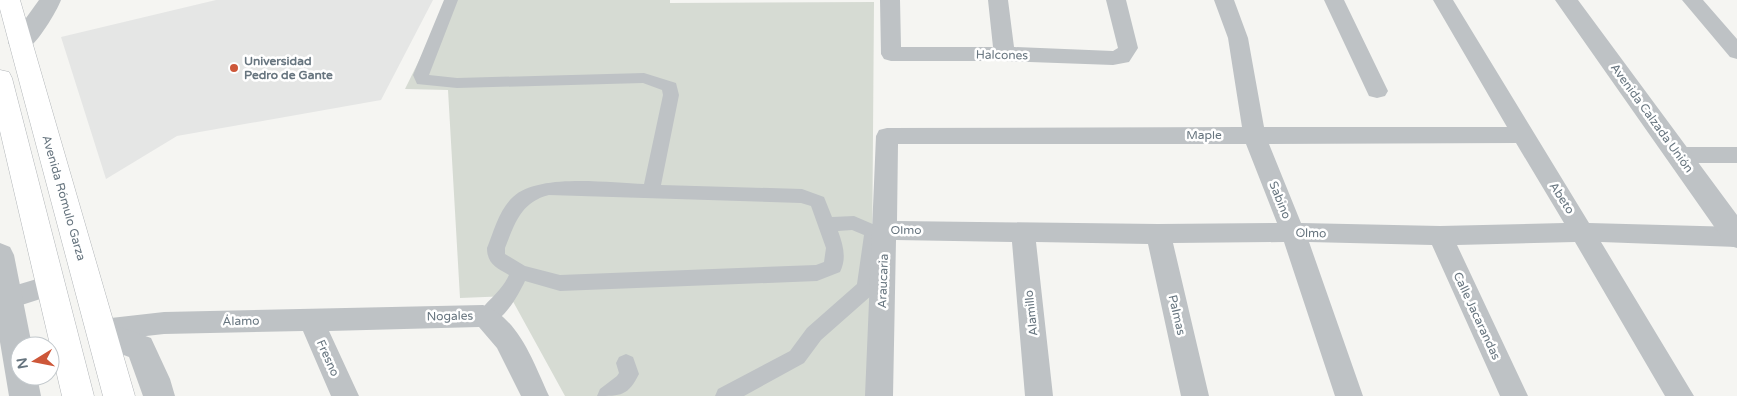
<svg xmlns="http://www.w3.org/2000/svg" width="1737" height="396" font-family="'Varela Round',sans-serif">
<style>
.built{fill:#e5e6e5}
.green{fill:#d6dbd3}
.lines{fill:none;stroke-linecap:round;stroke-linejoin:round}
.primary-casing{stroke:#b2b6b9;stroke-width:1}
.pedestrian{fill:#bec2c5;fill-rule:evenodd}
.minor{fill:#bec2c5;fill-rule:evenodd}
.tertiary{fill:#bec2c5;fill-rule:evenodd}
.primary{fill:#fff;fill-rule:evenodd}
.poi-dot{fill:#cd5739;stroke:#fff;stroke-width:2}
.labels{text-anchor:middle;stroke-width:5;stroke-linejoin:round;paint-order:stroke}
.street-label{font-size:12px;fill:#67757f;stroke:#fff}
.poi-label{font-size:12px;font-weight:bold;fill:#67757f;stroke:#fff;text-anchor:start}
</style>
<rect width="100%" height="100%" fill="#f5f5f2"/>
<path class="built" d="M 216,0 L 433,0 L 381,100 L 177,136 L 106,179 L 61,37 Z"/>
<path class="green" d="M 449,0 L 670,0 L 670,3 L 874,2 L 871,396 L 565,396 L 510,296 L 460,298 L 448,90 L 405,89 Z"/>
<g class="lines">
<g class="primary-casing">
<path id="primary" d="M 0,0 L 20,0 L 135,396 L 103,396 L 0,9 Z
M 0,70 L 9,72 L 12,78 L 94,396 L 62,396 L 0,131 Z"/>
</g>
<path class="pedestrian" d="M 444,0 L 458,0 L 429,75 L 457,78 L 644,73 L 676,83 L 679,95 L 661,185 L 802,189 L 824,197 L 832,217 L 854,216 L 875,225 L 884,223 L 890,225 L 893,230 L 890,235 L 881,240 L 878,276 L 872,295 L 821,340 L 804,363 L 744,396 L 715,396 L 718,389 L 790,351 L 807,328 L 857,284 L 864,235 L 852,230 L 838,231 C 843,245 847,258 840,272 L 817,281 L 560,291 L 525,281 C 518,296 499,331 479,324 L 476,318 C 484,302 500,294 509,275 C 497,268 487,264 487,248 C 494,231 499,210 513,197 C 539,173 609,183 644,184 L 663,95 L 662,90 L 643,83 L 457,88 L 417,84 L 413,75 ZM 549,195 L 801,203 L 811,206 L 826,248 L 824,262 L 816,265 L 560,275 L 525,266 L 505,254 L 505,248 C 515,223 521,202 549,195 Z
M 626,354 L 633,357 L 639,374 C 628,396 621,396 597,396 L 600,389 L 617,376 L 619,373 L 616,363 L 619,357 Z"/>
<path class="minor" d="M 880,0 L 900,0 L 901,47 L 993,47 L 988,0 L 1008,0 L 1014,47 L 1113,51 L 1118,48 L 1106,0 L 1126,0 L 1138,48 L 1129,62 L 1113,65 L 1004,61 L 891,61 L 884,59 L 881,54 Z
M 1214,0 L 1234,0 L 1248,38 L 1264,127 L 1507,127 L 1433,0 L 1453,0 L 1589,223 L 1737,227 L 1737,247 L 1601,242 L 1694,396 L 1665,396 L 1575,242 L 1457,245 L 1528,396 L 1500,396 L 1432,245 L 1309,242 L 1363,396 L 1335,396 L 1284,242 L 1173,243 L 1209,396 L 1181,396 L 1148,244 L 1036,242 L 1053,396 L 1025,396 L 1012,242 L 896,240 L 893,396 L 865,396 L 876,136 L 879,130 L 887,128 L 1242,127 L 1228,38 ZM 1516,143 L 1564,223 L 1440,226 L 1301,223 L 1269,144 ZM 898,144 L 1246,144 L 1277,223 L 1158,224 L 897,221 Z
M 1324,0 L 1344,0 L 1388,91 L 1385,96 L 1377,98 L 1369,96 Z
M 1682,0 L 1703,0 L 1737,39 L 1737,59 L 1730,57 Z
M 1678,147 L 1737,147 L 1737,163 L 1678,163 L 1670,161 L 1667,155 L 1670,149 Z
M 50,275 L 59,279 L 63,286 L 59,293 L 0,312 L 0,290 Z
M 483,305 C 519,318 534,364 549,396 L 521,396 L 497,348 L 479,327 L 329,331 L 359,396 L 331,396 L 303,331 L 164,334 L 102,341 L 93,338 L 89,330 L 93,322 L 102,319 L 164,312 Z"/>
<path class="tertiary" d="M 39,0 L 61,0 C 57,11 37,44 27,49 C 22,52 17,50 12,49 L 8,43 Z
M 1555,0 L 1578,0 L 1737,215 L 1737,248 L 1727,245 Z
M 0,243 L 10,247 L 14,255 L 32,346 L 20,346 L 20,376 L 37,376 L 41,396 L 9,396 L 0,342 Z
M 103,321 L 151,338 L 170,379 L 175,396 L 143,396 L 129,357 L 92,343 L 88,334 L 92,325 Z"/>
<use href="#primary" class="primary"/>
</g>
<circle class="poi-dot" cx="234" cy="68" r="5"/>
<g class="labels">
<g class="street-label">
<text transform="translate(1002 55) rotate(1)" y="4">Halcones</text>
<text transform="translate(1652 118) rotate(54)" y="4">Avenida Calzada Unión</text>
<text x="1204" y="139">Maple</text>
<text transform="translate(64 198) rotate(74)" y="4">Avenida Rómulo Garza</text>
<text transform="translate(1562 198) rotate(57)" y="4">Abeto</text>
<text transform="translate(1280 200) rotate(68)" y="4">Sabino</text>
<text x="906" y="234">Olmo</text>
<text transform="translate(1311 233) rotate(1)" y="4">Olmo</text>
<text transform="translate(883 281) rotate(-88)" y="4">Araucaria</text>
<text transform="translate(1031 313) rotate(-96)" y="4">Alamillo</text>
<text transform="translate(1177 315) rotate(77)" y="4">Palmas</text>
<text transform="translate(450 316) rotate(-1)" y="4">Nogales</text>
<text transform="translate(1477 316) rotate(65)" y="4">Calle Jacarandas</text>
<text transform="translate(241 321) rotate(-1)" y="4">Álamo</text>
<text transform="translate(328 358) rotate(66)" y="4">Fresno</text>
</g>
<g class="poi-label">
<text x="244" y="65">Universidad<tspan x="244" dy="14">Pedro de Gante</tspan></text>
</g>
</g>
<g transform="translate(35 361) rotate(260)"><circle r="24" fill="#ffffff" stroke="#c2c8cc"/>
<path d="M0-4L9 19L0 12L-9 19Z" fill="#cd5739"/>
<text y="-8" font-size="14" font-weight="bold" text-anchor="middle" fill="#67757f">N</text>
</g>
</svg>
